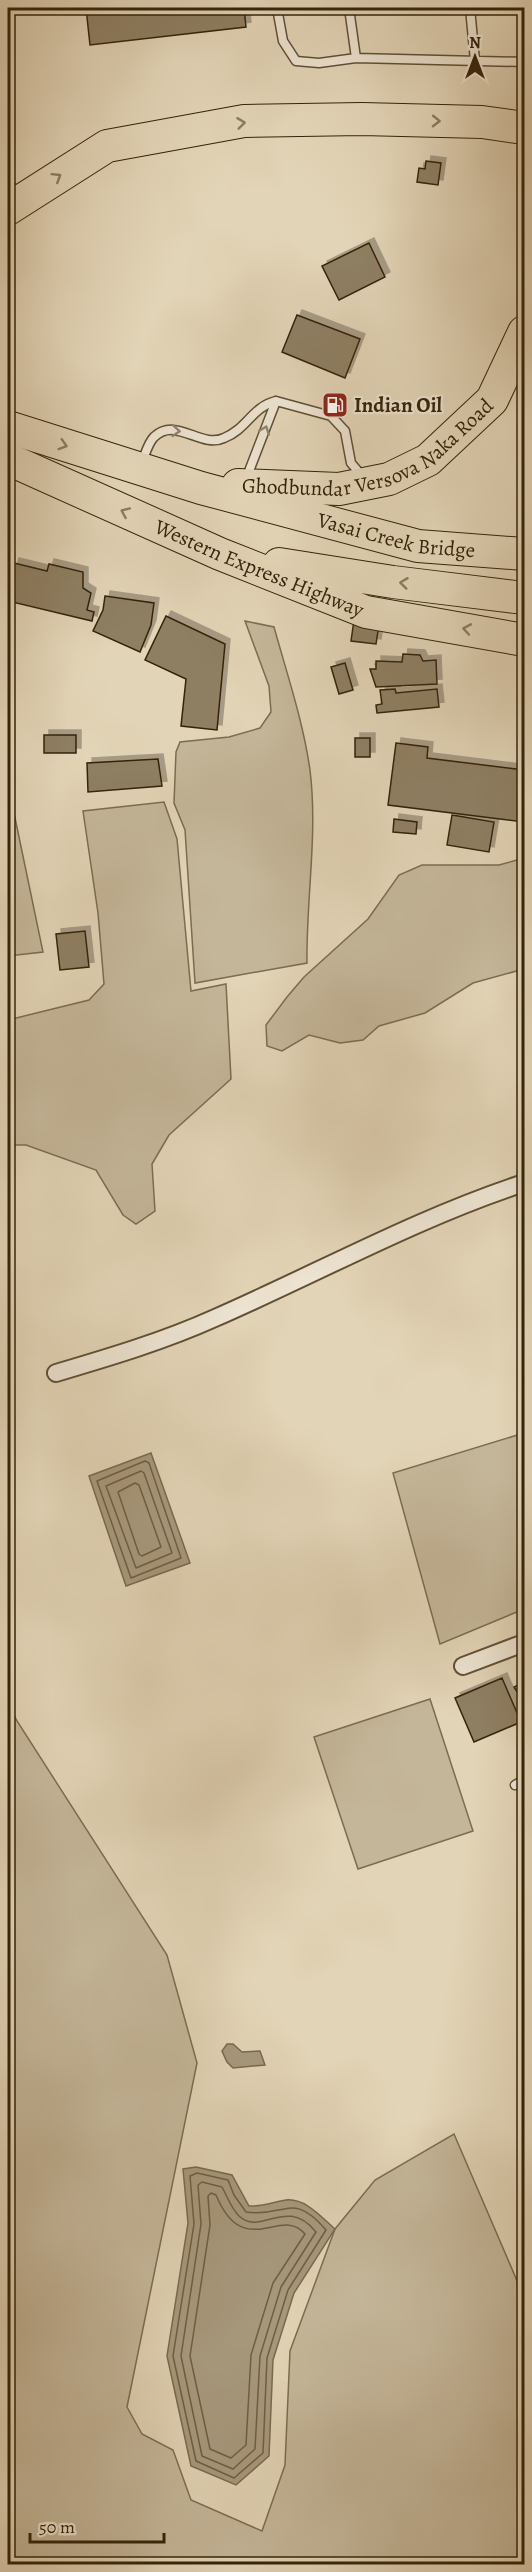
<svg xmlns="http://www.w3.org/2000/svg" width="532" height="2572" font-family="Alegreya,serif">
<style>
.green{fill:#c4b699;stroke:#7c6c52;stroke-width:1.5}
.water{fill:#a7987c;stroke:#79694e;stroke-width:1.5}
.lines{fill:none;stroke-linecap:round;stroke-linejoin:round}
.shore{stroke:#6e5e43;stroke-width:1.5}
.building{fill:#8e7f63;stroke:#34230a;stroke-width:1.5;filter:url(#shadow)}
.lane-casing{stroke:#604f35;stroke-width:11}
.street-casing{stroke:#604f35;stroke-width:20}
.highway-casing{stroke:#34230a;stroke-width:34}
.lane{stroke:#ece3d0;stroke-width:8}
.street{stroke:#ece3d0;stroke-width:16}
.highway{stroke:#e2d4b6;stroke-width:32}
.oneway{stroke:#8b7c60}
.oneway2{stroke:#90836d}
.labels{text-anchor:middle;stroke-width:4.5;stroke-linejoin:round;paint-order:stroke}
.poi-label{font-size:21px;font-weight:bold;fill:#34230a;stroke:#ece3d0;text-anchor:start}
.street-label{font-size:21px;fill:#34230a;stroke:#ece3d0}
</style>
<defs>
<filter id="shadow"><feDropShadow dx="5" dy="-5" stdDeviation="0" flood-color="#0004"/></filter>
</defs>
<rect width="100%" height="100%" fill="#e2d4b6"/>
<filter id="stains"><feTurbulence type="fractalNoise" baseFrequency=".00333" numOctaves="4"/><feColorMatrix values="0 0 0 0 .2 0 0 0 0 .09 0 0 0 0 .02 0 0 0 .5 -.17"/></filter>
<radialGradient id="worn" r=".72"><stop offset=".6" stop-color="#630" stop-opacity="0"/><stop offset="1" stop-color="#630" stop-opacity=".3"/></radialGradient>
<path class="green" d="M 245,621 L 274,627 C 287,674 303,721 310,770 C 318,834 306,899 307,963 L 195,983 L 185,830 L 174,803 L 176,752 L 180,742 L 229,737 L 260,728 L 271,712 L 269,686 Z
M 164,802 L 177,839 L 191,991 L 226,984 L 231,1079 L 169,1135 L 152,1164 L 155,1211 L 136,1224 L 123,1215 L 96,1170 L 26,1145 L 8,1145 L 8,1020 L 89,1000 L 104,984 L 98,913 L 83,811 Z
M 14,813 L 43,952 L 8,956 L 8,814 Z
M 524,858 L 524,969 L 473,983 L 425,1013 L 379,1026 L 363,1040 L 340,1043 L 309,1035 L 282,1051 L 267,1046 L 266,1025 L 287,997 L 304,977 L 368,919 L 399,875 L 422,865 L 499,865 Z
M 524,1433 L 524,1609 L 440,1644 L 393,1473 Z
M 430,1699 L 473,1831 L 358,1869 L 314,1737 Z
M 8,1702 L 17,1721 L 167,1955 L 197,2063 L 127,2407 L 142,2434 L 173,2450 L 191,2500 L 262,2531 L 285,2465 L 290,2351 L 335,2229 L 375,2180 L 454,2134 L 524,2297 L 524,2564 L 8,2564 Z"/>
<path class="water" d="M 151,1453 L 190,1563 L 126,1586 L 89,1476 Z
M 227,2044 L 233,2044 L 242,2052 L 260,2051 L 265,2065 L 233,2068 L 227,2062 L 222,2051 Z
M 196,2167 L 232,2175 L 249,2206 C 263,2207 273,2202 286,2200 C 306,2198 322,2218 335,2229 L 294,2293 L 273,2360 L 269,2456 L 236,2485 L 191,2466 L 167,2356 L 188,2223 L 183,2169 Z"/>
<g class="lines">
<path class="shore" d="M 145,1461 L 149,1463 L 181,1558 L 131,1578 L 97,1481 Z
M 141,1471 L 144,1473 L 172,1553 L 136,1568 L 106,1486 Z
M 135,1483 L 139,1485 L 161,1547 L 142,1556 L 139,1554 L 118,1492 Z
M 197,2173 L 228,2180 L 234,2195 L 246,2212 C 285,2218 292,2190 326,2230 L 288,2290 L 267,2358 L 263,2453 L 234,2478 L 196,2461 L 173,2356 L 194,2224 L 190,2176 Z
M 202,2182 L 222,2187 C 227,2196 231,2208 239,2216 C 261,2237 286,2195 316,2232 L 281,2287 L 260,2356 L 255,2449 L 233,2469 L 202,2456 L 181,2356 L 201,2224 L 198,2185 Z
M 211,2193 L 216,2195 C 244,2262 281,2205 305,2234 L 273,2283 L 251,2355 L 246,2445 L 231,2458 L 210,2449 L 190,2356 L 210,2225 L 208,2196 Z"/>
</g>
<path class="building" d="M 86,8 L 244,8 L 246,27 L 90,45 Z
M 426,161 L 441,163 L 438,185 L 417,182 L 419,168 L 425,169 Z
M 369,243 L 385,277 L 339,300 L 322,266 Z
M 297,315 L 360,339 L 345,378 L 282,352 Z
M 14,563 L 47,571 L 49,564 L 83,572 L 83,588 L 91,593 L 87,610 L 94,612 L 92,621 L 8,601 L 8,587 Z
M 105,596 L 154,603 L 151,625 L 140,652 L 93,631 L 103,610 Z
M 166,616 L 225,644 L 217,730 L 181,726 L 186,679 L 145,660 Z
M 354,620 L 379,624 L 376,644 L 351,641 Z
M 403,654 L 420,655 L 423,661 L 436,660 L 437,684 L 376,687 L 370,669 L 376,669 L 376,661 L 402,662 Z
M 345,663 L 353,690 L 339,694 L 331,667 Z
M 395,689 L 396,693 L 437,689 L 439,707 L 377,713 L 376,705 L 382,704 L 380,690 Z
M 44,735 L 76,735 L 76,753 L 44,753 Z
M 355,738 L 370,738 L 370,757 L 355,757 Z
M 396,743 L 428,747 L 427,758 L 524,770 L 524,822 L 388,805 Z
M 158,759 L 162,786 L 88,792 L 87,763 Z
M 452,815 L 494,822 L 489,852 L 447,845 Z
M 394,819 L 417,822 L 416,834 L 393,832 Z
M 85,931 L 89,967 L 60,970 L 56,934 Z
M 502,1678 L 521,1722 L 474,1742 L 455,1698 Z
M 524,1682 L 524,1694 L 520,1697 L 514,1687 Z"/>
<g class="lines">
<g class="lane-casing">
<path id="lane" d="M 277,8 L 283,41 L 296,61 L 319,63 L 356,58 L 524,62
M 349,8 L 356,58
M 470,8 L 475,61
M 8,184 L 21,195
M 142,462 C 145,455 148,443 154,437 C 176,416 201,449 224,438 C 247,429 252,407 276,401
M 246,479 L 276,401 L 331,416 L 345,431 L 351,463 L 363,477
M 515,1785 L 524,1780"/>
</g>
<g class="street-casing">
<path id="street" d="M 56,1373 C 110,1357 164,1341 215,1318 C 318,1273 417,1218 524,1183
M 463,1666 L 524,1643"/>
</g>
<g class="highway-casing">
<g id="highway">
<path d="M 8,209 L 107,146 L 244,121 L 362,119 L 482,122 L 524,128"/>
<path id="s1" d="M 8,427 L 201,488 L 418,546 L 524,554"/>
<path id="s2" d="M 8,459 L 220,554 L 366,612 L 524,640"/>
<path id="s3" d="M 238,485 L 339,489 L 389,479 L 428,460 L 492,400 L 524,332"/>
<path d="M 279,564 L 393,582 L 524,598"/>
</g>
</g>
<use href="#lane" class="lane"/>
<use href="#street" class="street"/>
<use href="#highway" class="highway"/>
</g>
<defs><path id="oneway-chevron" d="M-2-3.5L2.5 0L-2 3.5" fill="none" stroke-width="1.6" stroke-linecap="round" stroke-linejoin="round" transform="scale(1.5)"/></defs>
<g class="oneway">
<use href="#oneway-chevron" transform="translate(436 121) rotate(1)"/>
<use href="#oneway-chevron" transform="translate(241 123) rotate(-7)"/>
<use href="#oneway-chevron" transform="translate(57 177) rotate(-32)"/>
<use href="#oneway-chevron" transform="translate(63 445) rotate(17)"/>
<use href="#oneway-chevron" transform="translate(125 512) rotate(-156)"/>
<use href="#oneway-chevron" transform="translate(404 583) rotate(-173)"/>
<use href="#oneway-chevron" transform="translate(467 629) rotate(-170)"/>
</g>
<g class="oneway2">
<use href="#oneway-chevron" transform="translate(265 430) rotate(-69)"/>
<use href="#oneway-chevron" transform="translate(176 431) rotate(5)"/>
</g>
<defs>
<g id="fuel-square" transform="scale(1.35)"><rect x="-9" y="-9" width="18" height="18" rx="4" fill="#8f2418" stroke="#ece3d0"/><path d="M-5.5-6h7V0h2V4h1.3V-2.5L3-4.5l.8-.8L6-3V5H2.5V1h-1V6h-7ZM-4.2-4.7v3.2H.2V-4.7Z" fill="#fff"/></g>
</defs>
<g fill-rule="evenodd">
<use href="#fuel-square" x="335" y="405"/>
</g>
<g class="labels">
<g class="poi-label">
<text x="354" y="412">Indian Oil</text>
</g>
<g class="street-label">
<text dy="7" stroke="none"><textPath href="#s3" startOffset="142">Ghodbundar Versova Naka Road</textPath></text>
<text dy="7" stroke="none"><textPath href="#s1" startOffset="404">Vasai Creek Bridge</textPath></text>
<text dy="7" stroke="none"><textPath href="#s2" startOffset="274">Western Express Highway</textPath></text>
</g>
</g>
<rect width="532" height="2572" fill="none" stroke="#e2d4b6" stroke-width="30"/>
<rect x="9" y="9" width="514" height="2554" fill="none" stroke="#34230a" stroke-width="3"/>
<rect x="15" y="15" width="502" height="2542" fill="none" stroke="#34230a" stroke-width="1.5"/>
<g transform="translate(475 57)" stroke="#ece3d0" stroke-width="4.5" paint-order="stroke">
<path d="M0-4.5L10 22L0 15L-10 22Z" fill="#34230a"/>
<text y="-9" font-size="16" font-weight="bold" text-anchor="middle" fill="#34230a">N</text>
</g>
<path d="M30 2533v9h134v-9" fill="none" stroke="#34230a" stroke-width="3"/>
<text x="39" y="2533" font-size="18" fill="#34230a" stroke="#ece3d0" stroke-width="4.5" paint-order="stroke">50 m</text>
<rect width="100%" height="100%" filter="url(#stains)"/>
<rect width="100%" height="100%" fill="url(#worn)"/>
</svg>
